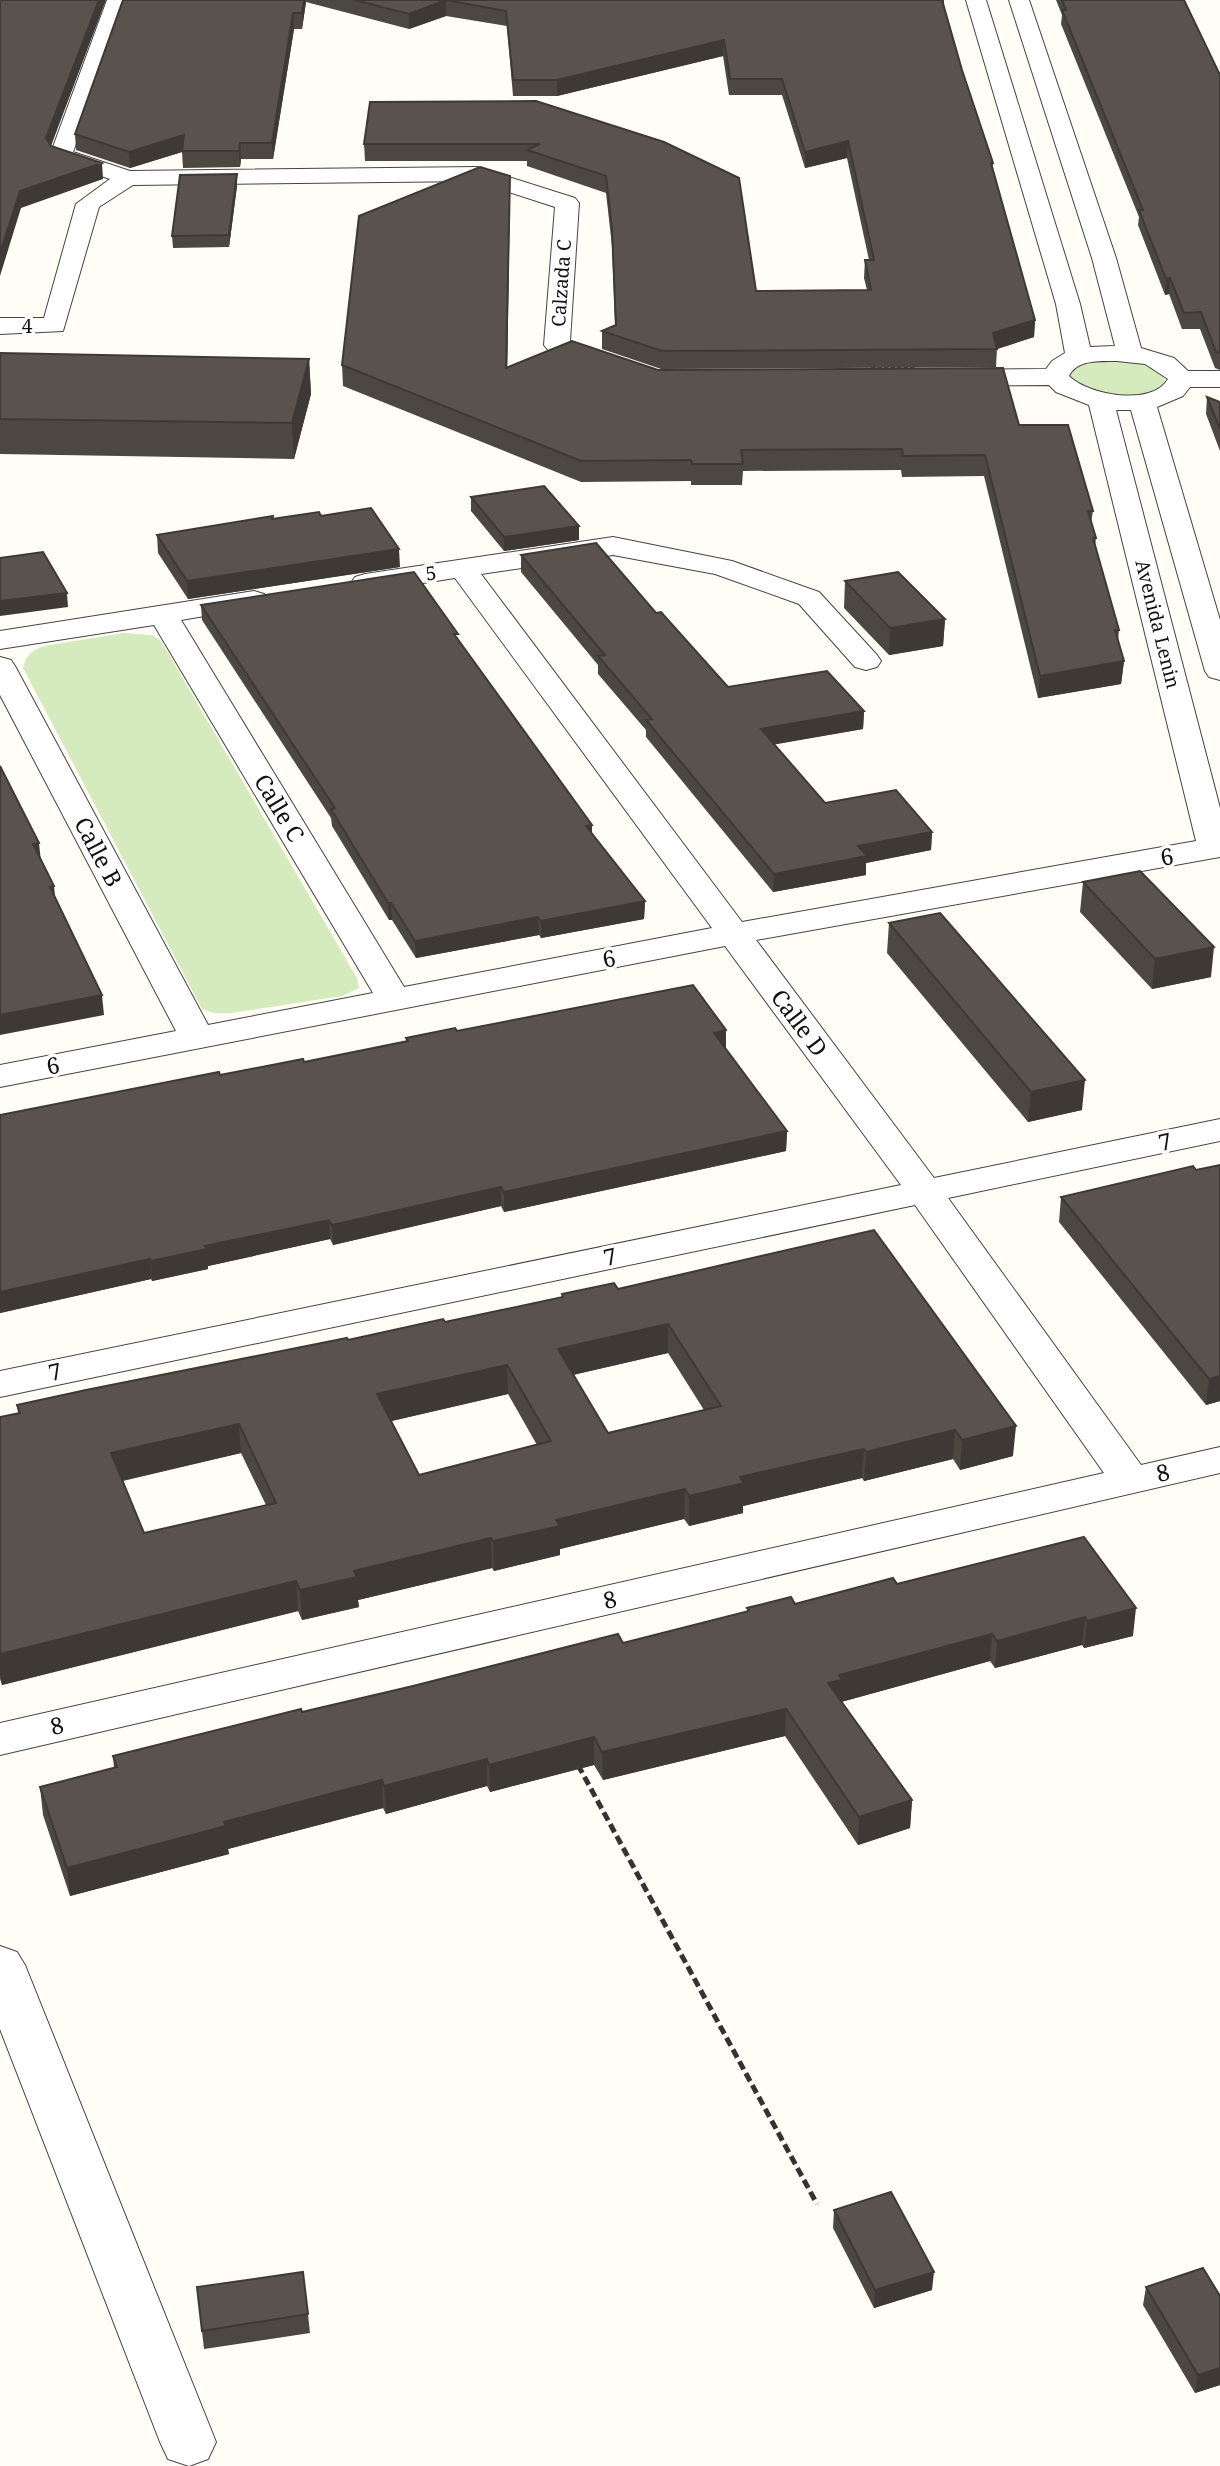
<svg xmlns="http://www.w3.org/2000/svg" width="1220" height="2466" font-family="'Noto Serif',serif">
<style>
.green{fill:#d5ebbd}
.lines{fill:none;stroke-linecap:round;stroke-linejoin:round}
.minor-casing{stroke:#444;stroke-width:2}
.path-far1{stroke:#333;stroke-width:2.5;stroke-dasharray:4.5 2;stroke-linecap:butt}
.path{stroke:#333;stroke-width:5;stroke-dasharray:9 4.5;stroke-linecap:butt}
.minor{fill:#fff;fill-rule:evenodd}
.wall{fill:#4d4742;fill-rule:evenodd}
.shaded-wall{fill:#3f3936}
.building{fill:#5a524d;stroke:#3f3936;stroke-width:2;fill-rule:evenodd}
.labels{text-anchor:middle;stroke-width:7;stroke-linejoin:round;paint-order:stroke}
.far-street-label{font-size:19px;fill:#111;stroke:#fff}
.street-label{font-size:23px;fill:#111;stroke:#fff}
</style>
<rect width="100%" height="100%" fill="#fffdf5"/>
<path class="green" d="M 1093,359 C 1111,360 1168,356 1164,384 C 1147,397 1119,399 1098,394 C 1088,391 1077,384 1068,379 L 1072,367 Z
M 124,633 L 152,635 L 161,641 L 357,978 L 359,988 L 342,996 L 232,1013 L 214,1013 L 202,1009 L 23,668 C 26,655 31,651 44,646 Z"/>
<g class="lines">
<g class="minor-casing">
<path id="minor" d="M 107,0 L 127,0 L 73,152 L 130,171 L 477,167 L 575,198 L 579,203 L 570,341 L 617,358 L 621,363 L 617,368 C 596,374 568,358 548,350 L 544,345 L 555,207 L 475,181 L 133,185 L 99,207 L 63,331 L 0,334 L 0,318 L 44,318 L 76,204 L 110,179 L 53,160 L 50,155 Z
M 966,0 L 986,0 L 1080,304 L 1090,347 L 1115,346 L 1092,258 L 1009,0 L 1029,0 L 1116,258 L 1141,348 L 1174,358 L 1188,371 L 1220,371 L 1220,387 L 1190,387 L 1183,396 L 1157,407 L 1220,620 L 1220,680 L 1209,677 L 1205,671 L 1131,410 L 1116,410 L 1220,808 L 1220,857 L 756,940 L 934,1178 L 1220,1119 L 1220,1141 L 948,1198 L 1141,1465 L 1220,1447 L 1220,1473 L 0,1755 L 0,1723 L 1104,1473 L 915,1205 L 0,1397 L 0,1371 L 901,1185 L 725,946 L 0,1087 L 0,1065 L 176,1031 L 0,695 L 0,657 L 11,660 L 15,666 L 208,1025 L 373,993 L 154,625 L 0,649 L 0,631 L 254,591 L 264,594 L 269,600 L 264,606 L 181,620 L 404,987 L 712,928 L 455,578 L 365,592 L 355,589 L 351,583 L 355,577 L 365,574 L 613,537 L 732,561 L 819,592 L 877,655 L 881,661 L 877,667 L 866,670 L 855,667 L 799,604 L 715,574 L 613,555 L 481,574 L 742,922 L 1196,841 L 1089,405 L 1056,392 L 1049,385 L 953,386 L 944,383 L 940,378 L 944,373 L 953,370 L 1046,369 L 1052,361 L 1065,353 L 1056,304 ZM 1117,361 L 1145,364 L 1168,379 C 1152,407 1088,395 1069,376 C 1077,359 1101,361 1117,361 Z
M 0,1946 L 17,1952 L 25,1965 L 216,2442 L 208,2459 L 189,2466 L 168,2459 L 160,2442 L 0,2029 Z"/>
</g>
<path class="path-far1" d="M 871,368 L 915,368"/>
<path class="path" d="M 578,1765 L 817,2204"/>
<use href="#minor" class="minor"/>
</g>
<path class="wall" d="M 123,0 L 944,0 L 944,6 L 962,70 L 993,163 L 993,171 L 1035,320 L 1034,337 L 997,349 L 996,367 L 661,369 L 602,349 L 602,331 L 615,325 L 612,246 L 606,193 L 527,166 L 527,161 L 365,161 L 364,144 L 536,101 L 756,291 L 867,290 L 864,278 L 865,260 L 869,260 L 847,158 L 805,168 L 782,95 L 729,95 L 723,56 L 557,96 L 513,96 L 507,26 L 446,16 L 409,29 L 306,2 L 302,29 L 294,29 L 273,159 L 241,159 L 240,167 L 183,168 L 182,152 L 130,168 L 76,150 L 75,134 Z
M 1056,0 L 1184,0 L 1220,75 L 1220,370 L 1215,368 L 1200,329 L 1182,329 L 1169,294 L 1165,295 L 1138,225 L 1139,217 L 1061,24 L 1062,15 Z
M 510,176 L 507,367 L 658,370 L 1019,425 L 1093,511 L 1091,523 L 1096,538 L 1095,546 L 1119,630 L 1118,641 L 1124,661 L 1121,684 L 1038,698 L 984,476 L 902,477 L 901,470 L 743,471 L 742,485 L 691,485 L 691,481 L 581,482 L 343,386 L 342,365 Z
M 237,186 L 229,247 L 173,248 L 172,236 Z
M 0,353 L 309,359 L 311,394 L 294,459 L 0,454 Z
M 1207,397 L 1220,402 L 1220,451 L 1206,414 Z
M 471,497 L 579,540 L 504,551 L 471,511 Z
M 273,516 L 273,519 L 321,516 L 400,567 L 188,599 L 158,553 L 157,535 Z
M 521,555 L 656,613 L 728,687 L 864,711 L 863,729 L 774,744 L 825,803 L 932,832 L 931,850 L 866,863 L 866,875 L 773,892 L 646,737 L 646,730 L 598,674 L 598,665 L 521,572 Z
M 845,581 L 945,619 L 943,646 L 889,655 L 844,608 Z
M 201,605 L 458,640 L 592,833 L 645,901 L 644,919 L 541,938 L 539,935 L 416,958 L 392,920 L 389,920 L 332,826 L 331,818 L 202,620 Z
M 1083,882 L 1211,977 L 1152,989 L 1080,912 Z
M 889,923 L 1082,1110 L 1028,1122 L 887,953 Z
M 726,1030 L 726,1049 L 787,1131 L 786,1151 L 504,1212 L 501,1206 L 333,1245 L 330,1239 L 208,1266 L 208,1269 L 152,1281 L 151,1279 L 0,1313 L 0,1115 L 220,1075 L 304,1062 L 406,1041 L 406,1038 L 457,1031 Z
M 1220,1165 L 1220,1401 L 1206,1405 L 1059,1222 L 1061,1197 Z
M 874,1230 L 1013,1456 L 960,1470 L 953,1459 L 864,1481 L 862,1478 L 743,1506 L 743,1513 L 689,1526 L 684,1519 L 560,1549 L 560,1555 L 494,1571 L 492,1568 L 358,1600 L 359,1607 L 302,1620 L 298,1611 L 2,1685 L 0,1679 L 0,1417 L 18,1413 L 17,1405 L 445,1322 L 562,1297 L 562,1294 L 618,1289 ZM 668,1353 L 704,1410 L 608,1433 L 573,1375 ZM 508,1394 L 537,1445 L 419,1475 L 391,1421 ZM 241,1453 L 266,1505 L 144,1533 L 123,1481 Z
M 1084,1537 L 1133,1636 L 1084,1648 L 1082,1645 L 995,1668 L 990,1661 L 841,1702 L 912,1800 L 910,1828 L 858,1845 L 785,1736 L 603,1780 L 594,1765 L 490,1792 L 487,1786 L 386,1814 L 383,1808 L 228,1849 L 229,1854 L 70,1896 L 43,1815 L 40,1787 L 114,1768 L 113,1756 L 302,1712 L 623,1643 L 747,1612 L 747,1608 L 795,1604 L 897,1584 Z
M 834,2210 L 932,2290 L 874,2308 L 833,2228 Z
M 197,2287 L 308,2314 L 310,2333 L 204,2349 Z
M 1146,2287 L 1220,2296 L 1220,2385 L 1195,2393 L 1143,2305 Z"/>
<path class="shaded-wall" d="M 99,0 L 106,0 L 48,154 L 46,138 Z
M 304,0 L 306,0 L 306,2 L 302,29 L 302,13 Z
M 446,0 L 446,16 L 409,29 L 409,14 Z
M 293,13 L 294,29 L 273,159 L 272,143 Z
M 724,40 L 723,56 L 557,96 L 557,80 Z
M 184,135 L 182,152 L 130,168 L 129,152 Z
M 848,141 L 847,158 L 805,168 L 805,152 Z
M 240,143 L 241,159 L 240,167 L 239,151 Z
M 102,163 L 103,179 L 21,208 L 0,276 L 0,253 L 20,191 Z
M 237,174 L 237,186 L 229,247 L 229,235 Z
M 510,176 L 510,195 L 507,388 L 506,368 Z
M 1170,278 L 1169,294 L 1165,295 L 1166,279 Z
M 1035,320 L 1034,337 L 997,349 L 993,333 Z
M 309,359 L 311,394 L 294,459 L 292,423 Z
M 579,526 L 579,540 L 504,551 L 504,537 Z
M 399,549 L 400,567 L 188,599 L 187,581 Z
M 67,593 L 68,607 L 0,616 L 0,601 Z
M 945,619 L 943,646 L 889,655 L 890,628 Z
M 1124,661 L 1121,684 L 1038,698 L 1040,676 Z
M 864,711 L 863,729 L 760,747 L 761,729 Z
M 592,825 L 592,842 L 586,826 Z
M 932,832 L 931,850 L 866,863 L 866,875 L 773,892 L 774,874 L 858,846 Z
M 39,843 L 41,862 L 33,844 Z
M 54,886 L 56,905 L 50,887 Z
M 645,901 L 644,919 L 541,938 L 541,921 Z
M 388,903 L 391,903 L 392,920 L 389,920 Z
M 538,917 L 539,935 L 416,958 L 415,941 Z
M 1214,947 L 1211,977 L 1152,989 L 1155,959 Z
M 102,995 L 104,1015 L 0,1035 L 0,1015 Z
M 726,1030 L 726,1049 L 714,1033 Z
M 1085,1080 L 1082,1110 L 1028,1122 L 1031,1092 Z
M 787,1131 L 786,1151 L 504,1212 L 504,1192 Z
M 501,1187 L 501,1206 L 333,1245 L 332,1225 Z
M 329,1220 L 330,1239 L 208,1266 L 208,1269 L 152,1281 L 151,1261 L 205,1246 Z
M 150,1259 L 151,1279 L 0,1313 L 0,1292 Z
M 668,1324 L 668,1353 L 559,1378 L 558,1349 Z
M 507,1365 L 508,1394 L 379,1424 L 377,1394 Z
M 1220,1376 L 1220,1401 L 1206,1405 L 1209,1379 Z
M 239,1424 L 241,1453 L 115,1482 L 111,1453 Z
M 1016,1426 L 1013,1456 L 960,1470 L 962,1440 Z
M 955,1430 L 953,1459 L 864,1481 L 866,1452 Z
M 864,1449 L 862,1478 L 743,1506 L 743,1513 L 689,1526 L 689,1496 L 740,1477 Z
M 685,1489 L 684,1519 L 560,1549 L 560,1555 L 494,1571 L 493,1541 L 556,1520 Z
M 491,1538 L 492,1568 L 358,1600 L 359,1607 L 302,1620 L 300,1590 L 354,1571 Z
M 296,1581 L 298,1611 L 2,1685 L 0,1671 L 0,1654 Z
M 1136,1608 L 1133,1636 L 1084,1648 L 1087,1621 Z
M 1085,1617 L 1082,1645 L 995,1668 L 997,1641 Z
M 992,1634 L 990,1661 L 841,1702 L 828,1683 L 839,1675 Z
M 786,1709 L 785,1736 L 603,1780 L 602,1752 Z
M 594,1737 L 594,1765 L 490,1792 L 489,1765 Z
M 487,1759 L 487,1786 L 386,1814 L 384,1786 Z
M 382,1780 L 383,1808 L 228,1849 L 229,1854 L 70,1896 L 67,1868 L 224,1822 Z
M 912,1800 L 910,1828 L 858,1845 L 859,1817 Z
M 934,2272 L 932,2290 L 874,2308 L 875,2290 Z
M 1220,2368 L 1220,2385 L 1195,2393 L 1198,2375 Z"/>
<path class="building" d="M 0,0 L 99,0 L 46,138 L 51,146 L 102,163 L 20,191 L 0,253 Z
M 123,0 L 304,0 L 302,13 L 293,13 L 272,143 L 240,143 L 239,151 L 182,151 L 184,135 L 129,152 L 75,134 Z
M 355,0 L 942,0 L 962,70 L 993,163 L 991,163 L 1035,320 L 993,333 L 997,349 L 662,351 L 602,331 L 616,325 L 612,229 L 606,176 L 527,150 L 540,144 L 364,144 L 370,102 L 536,101 L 664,142 L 739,178 L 756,291 L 871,290 L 865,260 L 874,260 L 848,141 L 805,152 L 782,79 L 730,79 L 724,40 L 557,80 L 513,80 L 506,11 L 446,0 L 409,14 Z
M 1062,0 L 1184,0 L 1220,75 L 1220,353 L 1216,352 L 1201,312 L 1184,313 L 1170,278 L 1166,279 L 1139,210 L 1143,210 L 1062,10 L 1066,10 Z
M 480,167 L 510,176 L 506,368 L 572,341 L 658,370 L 1003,368 L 1019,425 L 1068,425 L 1093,511 L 1088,511 L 1096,538 L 1093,538 L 1119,630 L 1115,630 L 1124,661 L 1040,676 L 985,455 L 903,456 L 902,449 L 741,450 L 743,464 L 692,464 L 691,460 L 581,461 L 342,365 L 359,216 Z
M 237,174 L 229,235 L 172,236 L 180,175 Z
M 0,353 L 309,359 L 292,423 L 0,419 Z
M 1207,397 L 1220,402 L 1220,429 Z
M 544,486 L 579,526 L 504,537 L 471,497 Z
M 371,508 L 399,549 L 187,581 L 157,535 L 273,516 L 272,519 L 319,512 L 321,516 Z
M 596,543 L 656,613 L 661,612 L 728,687 L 827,671 L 864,711 L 761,729 L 825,803 L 896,790 L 932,832 L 858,846 L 867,856 L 774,874 L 646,720 L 652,719 L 598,656 L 605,655 L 521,555 Z
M 43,552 L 67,593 L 0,601 L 0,558 Z
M 414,572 L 458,634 L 454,634 L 592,825 L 586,826 L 645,901 L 541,921 L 538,917 L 415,941 L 391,903 L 388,903 L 331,809 L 335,808 L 201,605 Z
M 898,572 L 945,619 L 890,628 L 845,581 Z
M 0,766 L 39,843 L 33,844 L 54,886 L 50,887 L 102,995 L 0,1015 Z
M 1140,871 L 1214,947 L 1155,959 L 1083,882 Z
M 940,913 L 1085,1080 L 1031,1092 L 889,923 Z
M 693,985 L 726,1030 L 714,1033 L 787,1131 L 504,1192 L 501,1187 L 332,1225 L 329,1220 L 205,1246 L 207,1249 L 151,1261 L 150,1259 L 0,1292 L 0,1115 L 219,1072 L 220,1075 L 303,1059 L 304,1062 L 408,1041 L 406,1038 L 455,1028 L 457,1031 Z
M 1220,1165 L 1220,1376 L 1209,1379 L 1061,1197 L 1193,1166 L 1196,1170 Z
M 874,1230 L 1016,1426 L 962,1440 L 955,1430 L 866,1452 L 864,1449 L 740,1477 L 744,1483 L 689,1496 L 685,1489 L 556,1520 L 560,1526 L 493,1541 L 491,1538 L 354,1571 L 357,1577 L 300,1590 L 296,1581 L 0,1654 L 0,1417 L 20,1413 L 17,1405 L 86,1390 L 347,1338 L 348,1340 L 443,1319 L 445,1322 L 563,1297 L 562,1294 L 614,1283 L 618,1289 ZM 668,1324 L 721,1406 L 608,1433 L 558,1349 ZM 507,1365 L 551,1441 L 419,1475 L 377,1394 ZM 239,1424 L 276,1503 L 144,1533 L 111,1453 Z
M 1084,1537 L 1136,1608 L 1087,1621 L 1085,1617 L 997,1641 L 992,1634 L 839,1675 L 842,1680 L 828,1683 L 912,1800 L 859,1817 L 786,1709 L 602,1752 L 594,1737 L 489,1765 L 487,1759 L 384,1786 L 382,1780 L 224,1822 L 226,1826 L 67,1868 L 40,1787 L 117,1767 L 113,1756 L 301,1709 L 302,1712 L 413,1686 L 618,1634 L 623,1643 L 749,1611 L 747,1608 L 791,1597 L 795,1604 L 893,1578 L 897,1584 Z
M 891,2192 L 934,2272 L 875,2290 L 834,2210 Z
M 1203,2268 L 1220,2296 L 1220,2368 L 1198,2375 L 1146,2287 Z
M 303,2272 L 308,2314 L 202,2331 L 197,2287 Z"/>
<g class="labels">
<g class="far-street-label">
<text transform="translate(561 283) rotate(-86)" y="7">Calzada C</text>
<text x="27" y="333">4</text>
<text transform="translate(431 573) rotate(-9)" y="7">5</text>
<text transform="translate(1158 624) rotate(76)" y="7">Avenida Lenin</text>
</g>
<g class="street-label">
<text transform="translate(279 808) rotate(59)" y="8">Calle C</text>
<text transform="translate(98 852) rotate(62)" y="8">Calle B</text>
<text transform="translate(1167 857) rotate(-10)" y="8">6</text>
<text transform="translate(609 959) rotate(-11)" y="8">6</text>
<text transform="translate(799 1023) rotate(53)" y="8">Calle D</text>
<text transform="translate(53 1066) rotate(-11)" y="8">6</text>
<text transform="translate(1165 1142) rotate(-12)" y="8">7</text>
<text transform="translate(610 1257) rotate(-12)" y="8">7</text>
<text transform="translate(55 1372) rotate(-12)" y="8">7</text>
<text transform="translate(1163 1473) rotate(-13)" y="8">8</text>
<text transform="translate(610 1600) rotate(-13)" y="8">8</text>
<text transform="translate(57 1726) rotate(-13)" y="8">8</text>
</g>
</g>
</svg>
